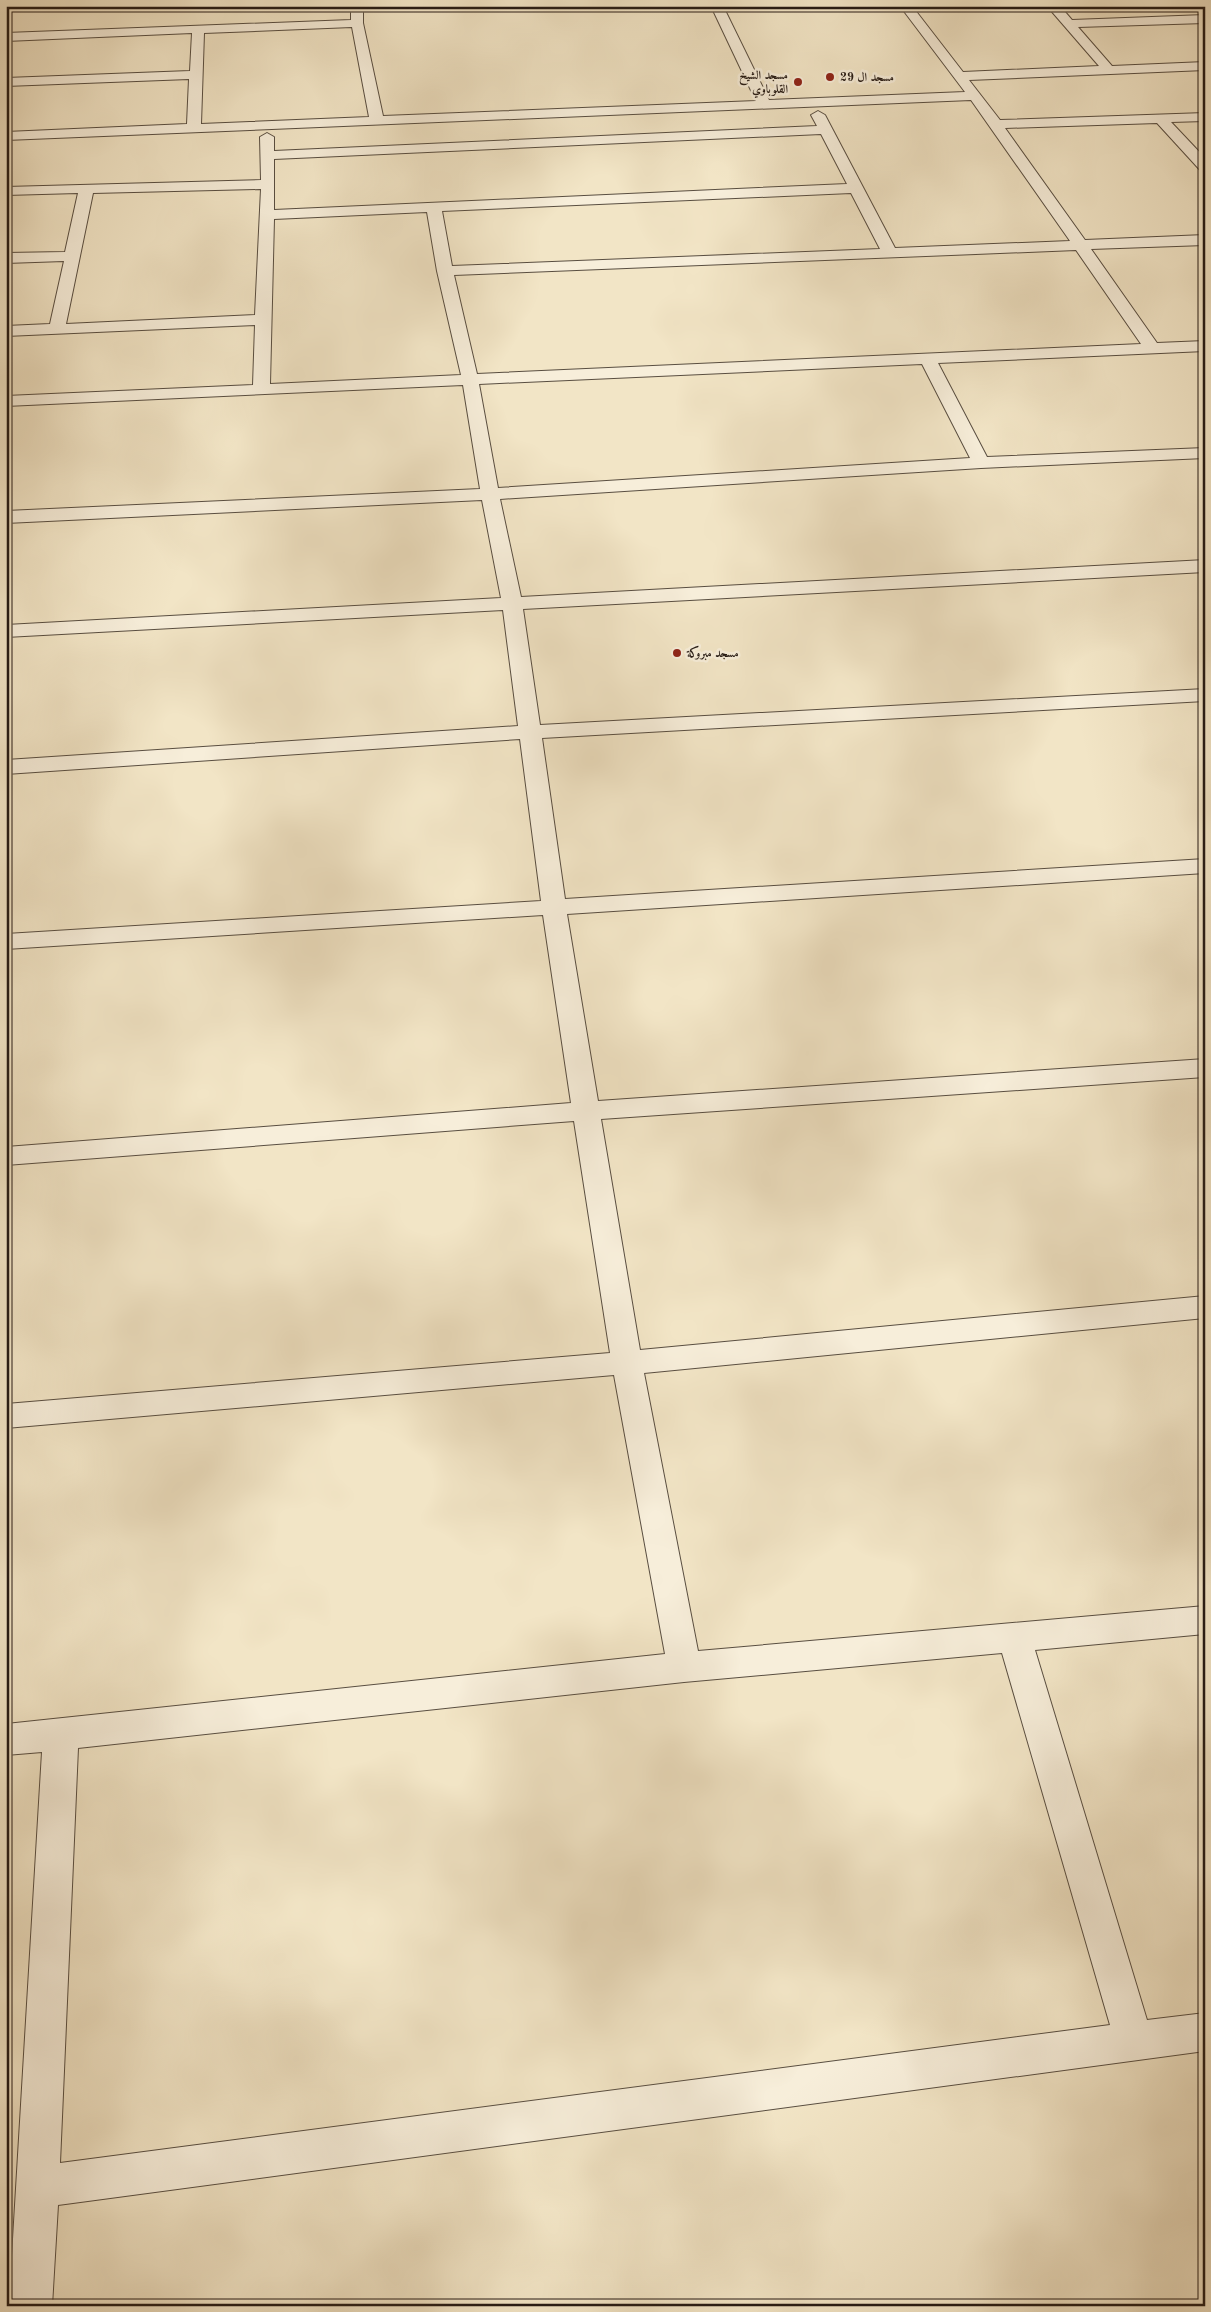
<svg xmlns="http://www.w3.org/2000/svg" width="1211" height="2312" font-family="'Old Standard TT',Amiri,serif">
<style>
.lines{fill:none;stroke-linecap:round;stroke-linejoin:round}
.minor-casing{stroke:#594e41;stroke-width:2}
.minor{fill:#f7eeda;fill-rule:evenodd}
.poi-dot{fill:#8f2418;stroke:#f7eeda;stroke-width:2}
.labels{text-anchor:middle;stroke-width:5;stroke-linejoin:round;paint-order:stroke}
.far-poi-label{font-size:12px;font-weight:bold;fill:#261b15;stroke:#f7eeda;text-anchor:start}
</style>
<rect width="100%" height="100%" fill="#f2e5c6"/>
<filter id="stains"><feTurbulence type="fractalNoise" baseFrequency=".004" numOctaves="4"/><feColorMatrix values="0 0 0 0 .2 0 0 0 0 .09 0 0 0 0 .02 0 0 0 .5 -.17"/></filter>
<radialGradient id="worn" r=".72"><stop offset=".6" stop-color="#630" stop-opacity="0"/><stop offset="1" stop-color="#630" stop-opacity=".3"/></radialGradient>
<g class="lines">
<g class="minor-casing">
<path id="minor" d="M 351,6 L 363,6 L 363,23 L 383,116 L 756,101 L 711,6 L 723,6 L 769,100 L 965,92 L 900,6 L 912,6 L 963,72 L 1099,66 L 1047,6 L 1060,6 L 1072,20 L 1205,15 L 1205,23 L 1078,27 L 1112,66 L 1205,62 L 1205,70 L 969,80 L 1000,120 L 1205,113 L 1205,121 L 1171,122 L 1205,158 L 1205,171 L 1200,170 L 1157,123 L 1005,128 L 1085,240 L 1205,235 L 1205,245 L 1091,249 L 1157,343 L 1205,341 L 1205,351 L 938,363 L 987,457 L 1205,448 L 1205,458 L 981,468 L 500,499 L 521,597 L 1205,560 L 1205,572 L 523,609 L 540,725 L 1205,689 L 1205,701 L 542,738 L 565,899 L 1205,859 L 1205,873 L 567,914 L 598,1101 L 1205,1059 L 1205,1077 L 601,1119 L 640,1350 L 1205,1296 L 1205,1318 L 644,1373 L 698,1651 L 1205,1606 L 1205,1634 L 1035,1650 L 1147,2020 L 1205,2013 L 1205,2051 L 58,2205 L 52,2306 L 9,2306 L 42,1752 L 6,1755 L 6,1724 L 665,1654 L 614,1375 L 6,1428 L 6,1404 L 610,1353 L 574,1121 L 6,1165 L 6,1147 L 571,1103 L 543,915 L 6,949 L 6,934 L 541,901 L 520,739 L 6,774 L 6,760 L 518,726 L 503,610 L 6,637 L 6,625 L 501,598 L 482,500 L 6,523 L 6,511 L 480,489 L 463,385 L 6,406 L 6,396 L 253,385 L 255,325 L 6,336 L 6,326 L 50,324 L 64,261 L 6,263 L 6,253 L 65,252 L 78,193 L 6,195 L 6,187 L 261,180 L 260,137 L 267,133 L 274,137 L 274,151 L 817,126 L 811,115 L 818,111 L 825,115 L 895,248 L 1070,241 L 971,100 L 6,140 L 6,132 L 187,124 L 189,79 L 6,86 L 6,78 L 190,71 L 192,33 L 6,41 L 6,33 L 351,20 ZM 352,27 L 369,117 L 201,124 L 204,33 ZM 821,134 L 847,184 L 274,210 L 274,159 ZM 261,189 L 255,315 L 66,324 L 93,193 ZM 851,193 L 880,249 L 452,266 L 442,211 ZM 427,212 L 437,271 L 461,375 L 270,384 L 274,219 ZM 1076,250 L 1141,344 L 477,374 L 454,275 ZM 922,364 L 970,458 L 498,488 L 479,384 ZM 1002,1653 L 1110,2025 L 60,2163 L 78,1748 L 684,1682 Z"/>
</g>
<use href="#minor" class="minor"/>
</g>
<g class="poi-dot">
<circle cx="830" cy="77" r="5"/>
<circle cx="798" cy="82" r="5"/>
<circle cx="677" cy="653" r="5"/>
</g>
<g class="labels">
<g class="far-poi-label">
<text x="788" y="79" text-anchor="end">مسجد الشيخ<tspan x="788" dy="14">القلوباوي</tspan></text>
<text x="840" y="81">مسجد ال 29</text>
<text x="687" y="657">مسجد مبروكة</text>
</g>
</g>
<rect width="1211" height="2312" fill="none" stroke="#f2e5c6" stroke-width="25"/>
<rect x="8" y="8" width="1196" height="2297" fill="none" stroke="#261b15" stroke-width="2.5"/>
<rect x="12" y="12" width="1186" height="2287" fill="none" stroke="#261b15"/>
<rect width="100%" height="100%" filter="url(#stains)"/>
<rect width="100%" height="100%" fill="url(#worn)"/>
</svg>
